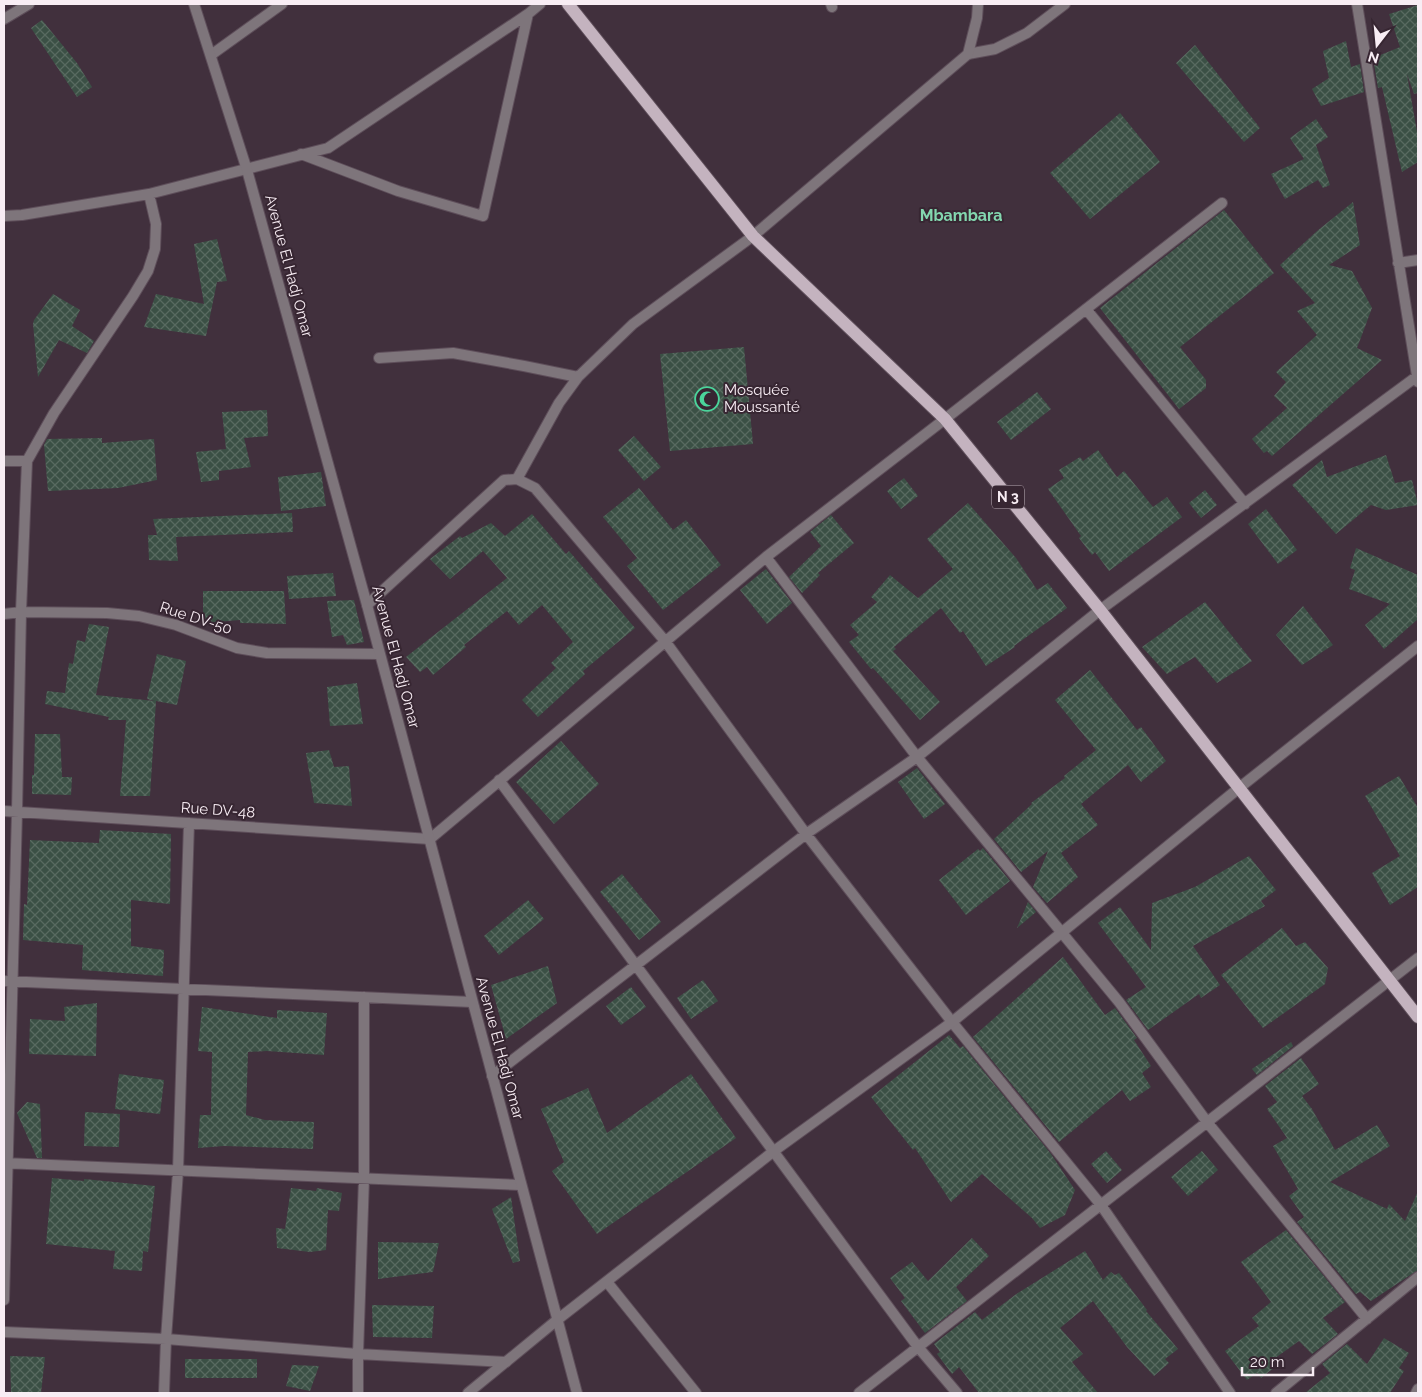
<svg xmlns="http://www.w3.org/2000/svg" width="1422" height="1397" font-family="Raleway,sans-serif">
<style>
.building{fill:url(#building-cross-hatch)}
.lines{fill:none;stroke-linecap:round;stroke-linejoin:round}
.minor-casing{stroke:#5e4e5a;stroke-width:12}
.tertiary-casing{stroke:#5e4e5a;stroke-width:12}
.primary-casing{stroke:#5e4e5a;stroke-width:14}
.minor{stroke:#7e757b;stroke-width:10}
.tertiary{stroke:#7e757b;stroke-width:10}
.primary{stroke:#c4b3bf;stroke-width:12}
.labels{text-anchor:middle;stroke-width:4;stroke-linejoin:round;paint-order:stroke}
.shield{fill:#372632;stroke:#beb1ba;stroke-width:1}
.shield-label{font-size:14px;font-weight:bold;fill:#f8edf4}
.street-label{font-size:15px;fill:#f8edf4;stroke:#372632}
.poi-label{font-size:15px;fill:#f8edf4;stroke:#372632;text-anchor:start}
.neighbourhood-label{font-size:16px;font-weight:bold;fill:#83d7af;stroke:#372632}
</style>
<defs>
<pattern id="building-cross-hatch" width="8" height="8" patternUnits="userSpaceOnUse" patternTransform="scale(1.25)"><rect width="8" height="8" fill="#3b5045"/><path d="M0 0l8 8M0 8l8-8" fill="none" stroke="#586a60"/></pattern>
</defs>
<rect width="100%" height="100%" fill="#41303d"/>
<path class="building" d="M 1418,5 L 1418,93 L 1414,94 L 1407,74 L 1418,138 L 1418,162 L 1402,172 L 1382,87 L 1378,88 L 1373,58 L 1400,47 L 1389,14 Z
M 42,20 L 77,63 L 92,87 L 77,97 L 31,28 Z
M 1346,41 L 1351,67 L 1360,64 L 1364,92 L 1321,106 L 1312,89 L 1329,78 L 1323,51 Z
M 1195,45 L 1260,128 L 1244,142 L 1176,63 Z
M 1120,113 L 1160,162 L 1090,219 L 1050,173 Z
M 1316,119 L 1328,137 L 1316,145 L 1330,185 L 1323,188 L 1318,180 L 1285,199 L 1271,174 L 1304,159 L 1290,138 Z
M 1353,202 L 1360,245 L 1329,265 L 1352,271 L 1372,308 L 1357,348 L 1382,360 L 1272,456 L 1267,451 L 1264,453 L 1252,439 L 1287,408 L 1274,396 L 1286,382 L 1276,372 L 1317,335 L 1297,311 L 1315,303 L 1280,265 L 1317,231 Z
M 1224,210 L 1274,273 L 1180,347 L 1206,380 L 1206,388 L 1179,409 L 1100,308 Z
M 217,239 L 227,281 L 217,282 L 206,336 L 144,327 L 156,294 L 204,304 L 194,244 Z
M 53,294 L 80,310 L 72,326 L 94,341 L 87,353 L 59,340 L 38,377 L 33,324 L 34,320 Z
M 744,347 L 753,444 L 670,451 L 660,354 Z
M 1037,392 L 1051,409 L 1011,440 L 997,422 Z
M 267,410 L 268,436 L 244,438 L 251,467 L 219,471 L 219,480 L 201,482 L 196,452 L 226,449 L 222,412 Z
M 634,436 L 661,467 L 644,481 L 618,450 Z
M 102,438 L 102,443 L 154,439 L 157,480 L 118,488 L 48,491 L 44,445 L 47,439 Z
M 1098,450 L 1117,477 L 1124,471 L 1153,507 L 1167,497 L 1182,517 L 1109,571 L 1095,552 L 1092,555 L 1079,538 L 1081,536 L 1048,489 L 1064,478 L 1059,470 L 1080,457 L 1083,461 Z
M 1386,455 L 1395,483 L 1412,480 L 1418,505 L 1386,510 L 1371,505 L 1336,534 L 1292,485 L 1322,460 L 1327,477 Z
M 321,472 L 326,506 L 281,511 L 278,477 Z
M 904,478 L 918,496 L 901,509 L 887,491 Z
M 639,488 L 673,530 L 686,520 L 721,565 L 663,610 L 627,566 L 637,558 L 603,517 Z
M 1205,490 L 1217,505 L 1201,518 L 1189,503 Z
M 968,503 L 1016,558 L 1037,590 L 1048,583 L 1067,608 L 1014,646 L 1015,647 L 986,666 L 963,631 L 960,633 L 941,608 L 894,647 L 896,649 L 893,651 L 940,702 L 920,720 L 873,668 L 871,669 L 849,642 L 859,635 L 850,625 L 877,602 L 871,597 L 890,575 L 918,598 L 953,569 L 927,539 Z
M 1266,509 L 1297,550 L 1278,564 L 1248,524 Z
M 292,513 L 293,532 L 176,537 L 178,561 L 149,560 L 148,535 L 157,535 L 153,519 Z
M 532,514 L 566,554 L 569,551 L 635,628 L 583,671 L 585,674 L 538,717 L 522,700 L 556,668 L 551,663 L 573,642 L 542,605 L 519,625 L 507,611 L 464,645 L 466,647 L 433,675 L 427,667 L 420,672 L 406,657 L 507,578 L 483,551 L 450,579 L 430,559 L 460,536 L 462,538 L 491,523 L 505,536 Z
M 831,515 L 854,543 L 818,573 L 820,575 L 802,593 L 789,577 L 821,546 L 810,532 Z
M 1356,548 L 1418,575 L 1418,619 L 1384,649 L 1365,625 L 1390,604 L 1349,589 L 1355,570 L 1350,568 Z
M 766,569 L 792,603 L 767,624 L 740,590 Z
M 333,573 L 336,596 L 289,599 L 287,576 Z
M 203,591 L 284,591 L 286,624 L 240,623 L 240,620 L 203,623 Z
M 354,600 L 364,642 L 347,645 L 343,635 L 332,637 L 327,601 Z
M 1205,602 L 1252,661 L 1217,683 L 1195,657 L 1167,674 L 1142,647 Z
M 1303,606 L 1333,645 L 1302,665 L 1276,635 Z
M 89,624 L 109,627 L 96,695 L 155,701 L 147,699 L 157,654 L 186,661 L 177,705 L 156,701 L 150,796 L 120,796 L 126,720 L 108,720 L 109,717 L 45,704 L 47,691 L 65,693 L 69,663 L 73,664 L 77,640 L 85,642 Z
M 1090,670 L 1137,730 L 1141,727 L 1166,761 L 1141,782 L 1128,765 L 1081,804 L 1098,825 L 1061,853 L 1078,877 L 1047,903 L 1033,887 L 1048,851 L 1021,872 L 994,839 L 1032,804 L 1031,803 L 1065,778 L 1064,776 L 1096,750 L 1055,700 Z
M 357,683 L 363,724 L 330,726 L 327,687 Z
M 35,734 L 60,734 L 62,777 L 72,777 L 71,795 L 32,794 L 32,775 L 34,775 Z
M 561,741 L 599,784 L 554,824 L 516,782 Z
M 329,750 L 334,767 L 349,766 L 352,806 L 314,803 L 306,753 Z
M 917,768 L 945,804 L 924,819 L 898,782 Z
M 1399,776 L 1418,808 L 1418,887 L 1390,905 L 1372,873 L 1400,856 L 1365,796 Z
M 100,830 L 171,834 L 170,904 L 131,900 L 131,946 L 164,950 L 163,976 L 82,970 L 83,945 L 23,940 L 24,904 L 27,905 L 30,840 L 99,843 Z
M 983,848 L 1010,881 L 966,915 L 939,880 L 978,849 L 980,851 Z
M 1249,856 L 1276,890 L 1261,901 L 1265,906 L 1193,946 L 1220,985 L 1201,998 L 1199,994 L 1148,1030 L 1126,1000 L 1146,987 L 1098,923 L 1120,907 L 1151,950 L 1152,903 L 1195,887 Z
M 622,874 L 661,922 L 639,940 L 600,892 Z
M 528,900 L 544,919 L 499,955 L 484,936 Z
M 1028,902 L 1036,912 L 1017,928 Z
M 1282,928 L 1296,946 L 1305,942 L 1328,968 L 1325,984 L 1263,1028 L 1221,975 Z
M 1063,957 L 1105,1015 L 1115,1008 L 1137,1038 L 1134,1040 L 1151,1066 L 1142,1073 L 1151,1087 L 1130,1101 L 1122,1090 L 1059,1142 L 973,1037 Z
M 548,966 L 557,1003 L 506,1039 L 491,985 Z
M 703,980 L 718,1001 L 691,1019 L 677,998 Z
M 631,987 L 646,1007 L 621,1025 L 606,1006 Z
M 97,1003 L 96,1056 L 29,1054 L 30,1019 L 65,1021 L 64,1007 Z
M 202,1007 L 277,1018 L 277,1010 L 327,1013 L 324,1055 L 267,1051 L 248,1052 L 246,1115 L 265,1120 L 314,1122 L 313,1149 L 224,1146 L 198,1148 L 200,1115 L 211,1115 L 212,1052 L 198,1051 Z
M 949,1035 L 960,1048 L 963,1046 L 1051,1154 L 1075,1190 L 1065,1215 L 1040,1228 L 1032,1218 L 982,1174 L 951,1202 L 915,1148 L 913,1150 L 871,1097 Z
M 1291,1042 L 1293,1046 L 1257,1075 L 1252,1069 Z
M 1301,1058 L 1319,1084 L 1302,1096 L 1312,1109 L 1335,1150 L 1377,1125 L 1390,1146 L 1330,1182 L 1387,1209 L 1389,1204 L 1405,1221 L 1418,1191 L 1418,1270 L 1371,1301 L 1360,1292 L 1356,1294 L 1297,1222 L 1304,1217 L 1289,1196 L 1298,1189 L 1273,1146 L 1287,1138 L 1267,1109 L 1277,1102 L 1265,1086 Z
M 119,1074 L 164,1080 L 160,1114 L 115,1109 Z
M 691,1074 L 736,1138 L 597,1234 L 552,1171 L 564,1162 L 541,1109 L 588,1088 L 607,1133 Z
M 27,1102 L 40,1104 L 42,1158 L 37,1158 L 17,1113 Z
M 85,1112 L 120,1114 L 119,1147 L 84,1146 Z
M 1106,1151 L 1122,1170 L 1107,1183 L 1091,1164 Z
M 1202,1151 L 1218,1170 L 1188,1196 L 1171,1177 Z
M 52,1178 L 84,1181 L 84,1179 L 155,1186 L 148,1252 L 143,1251 L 142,1271 L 113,1269 L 115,1251 L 46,1244 Z
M 291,1188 L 316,1191 L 317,1188 L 342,1193 L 339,1211 L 328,1210 L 326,1250 L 310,1252 L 277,1248 L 276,1228 L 285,1229 Z
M 511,1197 L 520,1261 L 513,1263 L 492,1209 Z
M 1286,1230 L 1345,1302 L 1323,1318 L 1338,1334 L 1312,1354 L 1299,1341 L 1271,1361 L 1275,1367 L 1261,1378 L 1257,1373 L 1247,1380 L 1225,1351 L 1259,1326 L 1252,1318 L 1271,1302 L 1241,1262 Z
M 972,1238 L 989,1256 L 956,1287 L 967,1301 L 925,1333 L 901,1301 L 905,1298 L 890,1278 L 912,1262 L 928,1281 Z
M 378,1242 L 439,1243 L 433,1272 L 378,1279 Z
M 1085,1251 L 1103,1280 L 1111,1272 L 1115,1275 L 1119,1273 L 1147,1310 L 1146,1311 L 1178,1349 L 1165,1359 L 1169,1363 L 1154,1376 L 1127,1347 L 1093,1301 L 1060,1328 L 1083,1354 L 1072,1362 L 1098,1393 L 979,1393 L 959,1367 L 952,1374 L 937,1354 L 940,1352 L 934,1344 L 975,1312 L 982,1320 L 1015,1295 Z
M 372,1305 L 434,1306 L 432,1338 L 373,1337 Z
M 1384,1338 L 1409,1353 L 1399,1368 L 1404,1371 L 1390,1393 L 1305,1393 L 1330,1373 L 1322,1364 L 1347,1344 L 1367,1364 Z
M 10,1356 L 45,1357 L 41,1393 L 11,1393 Z
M 185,1359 L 257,1359 L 257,1378 L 185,1378 Z
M 292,1365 L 319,1366 L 310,1391 L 286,1386 Z"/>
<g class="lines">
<g class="minor-casing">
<path id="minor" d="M 831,4 L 832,7
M 1357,4 L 1418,382
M 4,19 L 29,4
M 968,54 L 995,49 L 1027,33 L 1065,4
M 211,55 L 282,4
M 301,154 L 398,191 L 483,216 L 528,14
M 4,216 L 22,215 L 149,194
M 1398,263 L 1418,260
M 1086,309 L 1245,504
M 379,358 L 453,353 L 524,366 L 578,377
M 4,461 L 27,461
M 517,479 L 559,403 L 578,377 L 633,324 L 753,236
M 766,557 L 917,757 L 1119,1002 L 1207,1122 L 1367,1319
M 367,605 L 504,480 L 517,479 L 535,488 L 665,641 L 806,834 L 952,1022 L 1101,1205 L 1230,1393
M 4,614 L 21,612 L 107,613 L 139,616 L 176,625 L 237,648 L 267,653 L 379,654
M 499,780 L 918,1347 L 957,1393
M 4,811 L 430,839 L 766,557 L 945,419 L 1222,203
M 4,981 L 472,1002
M 492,1076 L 806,834 L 917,757 L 1100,610 L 1416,377
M 4,1163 L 521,1185
M 607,1282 L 696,1393
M 4,1300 L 17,812 L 21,612 L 27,461 L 54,413 L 133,296 L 148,271 L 155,249 L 156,224 L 149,194 L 328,148 L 528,14 L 540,4
M 4,1332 L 166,1339 L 358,1354 L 506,1362
M 164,1393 L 166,1339 L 178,1171 L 189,823
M 358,1393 L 358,1354 L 364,1178 L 364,997
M 859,1393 L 1418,958
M 1276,1393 L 1418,1277
M 1416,1393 L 1418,1389"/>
</g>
<g class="tertiary-casing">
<path id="tertiary" d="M 194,4 L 247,170 L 367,605 L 577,1393
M 753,236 L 968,54 L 977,18 L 978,4
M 468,1393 L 557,1320 L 774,1151 L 952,1022 L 1239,788 L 1418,646"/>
</g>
<g class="primary-casing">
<path id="primary" d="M 568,4 L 753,236 L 945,419 L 1100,610 L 1418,1017"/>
</g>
<use href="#minor" class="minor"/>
<use href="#tertiary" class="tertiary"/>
<use href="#primary" class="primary"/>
</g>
<defs>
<g id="mosque-ring" transform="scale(1.25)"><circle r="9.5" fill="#372632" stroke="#4bd49b" stroke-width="1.5"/><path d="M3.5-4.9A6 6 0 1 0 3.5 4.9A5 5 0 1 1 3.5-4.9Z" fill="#4bd49b"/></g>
</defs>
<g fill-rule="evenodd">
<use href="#mosque-ring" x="707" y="399"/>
</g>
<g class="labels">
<rect class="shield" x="992" y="485.5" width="32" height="23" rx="4"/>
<g class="shield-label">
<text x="1008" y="502">N 3</text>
</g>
<g class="street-label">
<text transform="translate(289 266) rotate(75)" y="5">Avenue El Hadj Omar</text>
<text transform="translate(196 618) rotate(18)" y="5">Rue DV-50</text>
<text transform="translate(396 657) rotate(75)" y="5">Avenue El Hadj Omar</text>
<text transform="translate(218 810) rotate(4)" y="5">Rue DV-48</text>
<text transform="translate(500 1048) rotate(75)" y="5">Avenue El Hadj Omar</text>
</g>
<g class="poi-label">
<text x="724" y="395">Mosquée<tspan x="724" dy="17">Moussanté</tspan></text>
</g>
<g class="neighbourhood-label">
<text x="961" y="221">Mbambara</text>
</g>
</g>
<rect width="1422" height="1397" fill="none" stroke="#f8edf4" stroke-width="10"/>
<g transform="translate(1377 45) rotate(196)" stroke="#372632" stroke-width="4" paint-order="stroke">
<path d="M0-4L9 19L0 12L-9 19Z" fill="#f8edf4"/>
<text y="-8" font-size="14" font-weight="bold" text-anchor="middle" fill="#f8edf4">N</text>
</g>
<path d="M1242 1367v8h71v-8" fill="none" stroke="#f8edf4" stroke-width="2.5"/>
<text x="1250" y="1367" font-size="15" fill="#f8edf4" stroke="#372632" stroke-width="4" paint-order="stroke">20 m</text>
</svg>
